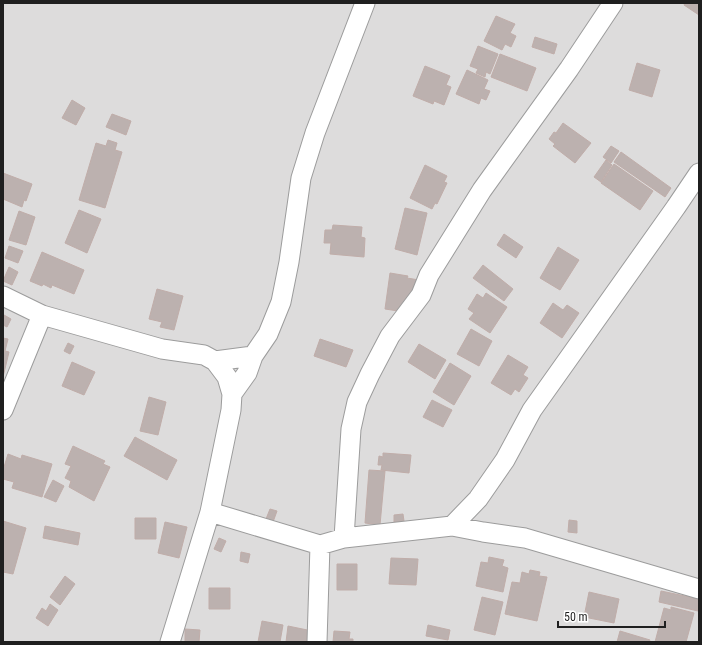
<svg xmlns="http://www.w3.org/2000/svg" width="702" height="645" font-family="'Roboto Condensed',sans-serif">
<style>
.residential{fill:#dddcdc}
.building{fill:#bcb1af;stroke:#c0ada9}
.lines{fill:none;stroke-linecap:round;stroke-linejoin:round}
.minor-casing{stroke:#9c9c9c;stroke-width:21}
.minor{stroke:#fff;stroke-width:19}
</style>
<rect width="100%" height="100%" fill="#efe9e6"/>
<path class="residential" d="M 3,3 L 699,3 L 699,642 L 3,642 Z"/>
<path class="building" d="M 685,3 L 699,3 L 699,15 L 684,5 Z
M 496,16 L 515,24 L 510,33 L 516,36 L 511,47 L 505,44 L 502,50 L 484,41 Z
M 535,37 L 557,44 L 554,54 L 532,47 Z
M 478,46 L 498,54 L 490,74 L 486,72 L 485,77 L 476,73 L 478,69 L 470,66 Z
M 500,54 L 536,68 L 527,91 L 491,77 Z
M 637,63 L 660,70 L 652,97 L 629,90 Z
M 425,66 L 450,76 L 446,85 L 451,87 L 444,105 L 434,101 L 433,104 L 413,96 Z
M 467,70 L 488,80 L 484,89 L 490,91 L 486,100 L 481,98 L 479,104 L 456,94 Z
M 72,100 L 85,108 L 76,125 L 62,118 Z
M 112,114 L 131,121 L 126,135 L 106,127 Z
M 563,123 L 591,143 L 575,163 L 553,146 L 555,144 L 549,139 L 554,132 L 556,133 Z
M 108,140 L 117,143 L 115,150 L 122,152 L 105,208 L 79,200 L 96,143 L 106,146 Z
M 611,146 L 619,151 L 611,163 L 603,157 Z
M 621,152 L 671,188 L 665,197 L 614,162 Z
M 606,160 L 612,165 L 601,182 L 594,177 Z
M 614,164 L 653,191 L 640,210 L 601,183 Z
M 425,165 L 447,176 L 444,182 L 447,183 L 437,204 L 435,203 L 432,209 L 410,198 Z
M 3,173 L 32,184 L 26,201 L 24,200 L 22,207 L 3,199 Z
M 405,208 L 427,213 L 417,255 L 395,249 Z
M 79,210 L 101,219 L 87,253 L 65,243 Z
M 19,211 L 35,217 L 26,245 L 9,240 Z
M 333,225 L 362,227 L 361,237 L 365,238 L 364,257 L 330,254 L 331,243 L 324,243 L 325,230 L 332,230 Z
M 504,234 L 523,247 L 516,258 L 497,245 Z
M 9,246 L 23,251 L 18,263 L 5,258 Z
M 558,247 L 579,260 L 560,290 L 540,278 Z
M 42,252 L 84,270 L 74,294 L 52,285 L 51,288 L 43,284 L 42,286 L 30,281 Z
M 483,265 L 513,289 L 504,301 L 473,278 Z
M 9,267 L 18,272 L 12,285 L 3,281 Z
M 390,273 L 408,276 L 407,278 L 419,280 L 416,298 L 407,297 L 405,312 L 385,309 Z
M 157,289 L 183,296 L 174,330 L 160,327 L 162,322 L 149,319 Z
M 486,293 L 507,307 L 490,333 L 469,319 L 474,313 L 468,309 L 477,294 L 483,298 Z
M 553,303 L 563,310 L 567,305 L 579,313 L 562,338 L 540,323 Z
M 4,315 L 11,319 L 7,327 L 3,325 Z
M 471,329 L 492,341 L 479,366 L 457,354 Z
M 3,338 L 8,339 L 5,351 L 9,352 L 3,377 Z
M 320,339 L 353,350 L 346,367 L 314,356 Z
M 68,343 L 74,346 L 70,354 L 64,351 Z
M 419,344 L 446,360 L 435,379 L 408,362 Z
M 508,355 L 528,367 L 523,375 L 528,378 L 519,392 L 515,389 L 511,395 L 491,383 Z
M 72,362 L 95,372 L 84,395 L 62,386 Z
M 450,363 L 471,376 L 454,405 L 433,392 Z
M 149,397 L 166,402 L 158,435 L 140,431 Z
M 432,400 L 452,410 L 443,427 L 423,417 Z
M 135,437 L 177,460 L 167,480 L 124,456 Z
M 73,446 L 105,461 L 103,464 L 110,467 L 94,501 L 69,487 L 71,481 L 65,478 L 71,466 L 65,464 Z
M 383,453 L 411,455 L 409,473 L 381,470 L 382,465 L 378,465 L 379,456 L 383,457 Z
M 8,454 L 21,459 L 22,455 L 52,464 L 42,497 L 12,488 L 14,482 L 3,479 L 3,466 L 4,467 Z
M 369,470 L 385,471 L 380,525 L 365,523 Z
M 53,480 L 64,486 L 56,502 L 44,497 Z
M 270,509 L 277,511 L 273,522 L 266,519 Z
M 403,514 L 404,521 L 394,522 L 394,515 Z
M 135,518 L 156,518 L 156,539 L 135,539 Z
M 569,520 L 577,521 L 577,533 L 568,532 Z
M 3,521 L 26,528 L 13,574 L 3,572 Z
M 165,522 L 187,527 L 179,558 L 158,553 Z
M 45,526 L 80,533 L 78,545 L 43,538 Z
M 219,538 L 226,541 L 221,552 L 214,549 Z
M 241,552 L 250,554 L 248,563 L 240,561 Z
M 489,557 L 504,560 L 502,566 L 508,568 L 503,592 L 476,586 L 481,562 L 488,563 Z
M 391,558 L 418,559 L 416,585 L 389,584 Z
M 337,564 L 357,564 L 357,590 L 337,590 Z
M 530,570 L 540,572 L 539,576 L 547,577 L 537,621 L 505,614 L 512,582 L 520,583 L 522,572 L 529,574 Z
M 65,576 L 75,584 L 60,605 L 50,597 Z
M 209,588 L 230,588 L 230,609 L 209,609 Z
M 661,591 L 699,599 L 698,611 L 659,602 Z
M 589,592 L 619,599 L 614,623 L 584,617 Z
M 482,597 L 503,602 L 495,635 L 474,630 Z
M 50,604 L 58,610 L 48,626 L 36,618 L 42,608 L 46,611 Z
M 671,607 L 694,613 L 686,642 L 655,642 L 664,608 L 671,610 Z
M 262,621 L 283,625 L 280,642 L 258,642 Z
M 428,625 L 450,630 L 448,640 L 426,636 Z
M 288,626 L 317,632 L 315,642 L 286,642 Z
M 185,629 L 200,630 L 199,642 L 185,642 Z
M 334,631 L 350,632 L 349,639 L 353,639 L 353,642 L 333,642 Z
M 620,631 L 650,640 L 649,642 L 617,642 Z"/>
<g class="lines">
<g class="minor-casing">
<path id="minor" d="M 3,296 L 42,315 L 162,349 L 204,355 L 215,361 L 227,377 L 232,394 L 231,410 L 210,512 L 320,545 L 344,538 L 452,526 L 483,532 L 525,538 L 699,589
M 215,361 L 253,356 L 268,334 L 281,302 L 289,262 L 301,178 L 315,133 L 365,3
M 232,394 L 247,373 L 253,356
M 3,410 L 42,315
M 452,526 L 478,499 L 505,460 L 532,410 L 676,207 L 699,173
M 344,538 L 351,429 L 357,402 L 370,374 L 390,336 L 421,295 L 429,275 L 482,190 L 569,69 L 613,3
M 170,642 L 210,512
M 317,642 L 320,545"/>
</g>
<use href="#minor" class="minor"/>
</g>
<rect width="702" height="645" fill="none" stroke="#1f1f1f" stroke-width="8"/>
<path d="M558 621v6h107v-6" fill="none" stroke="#1f1f1f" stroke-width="2"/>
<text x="564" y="621" font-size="12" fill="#1f1f1f" stroke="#ffffff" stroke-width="3" paint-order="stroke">50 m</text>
</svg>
